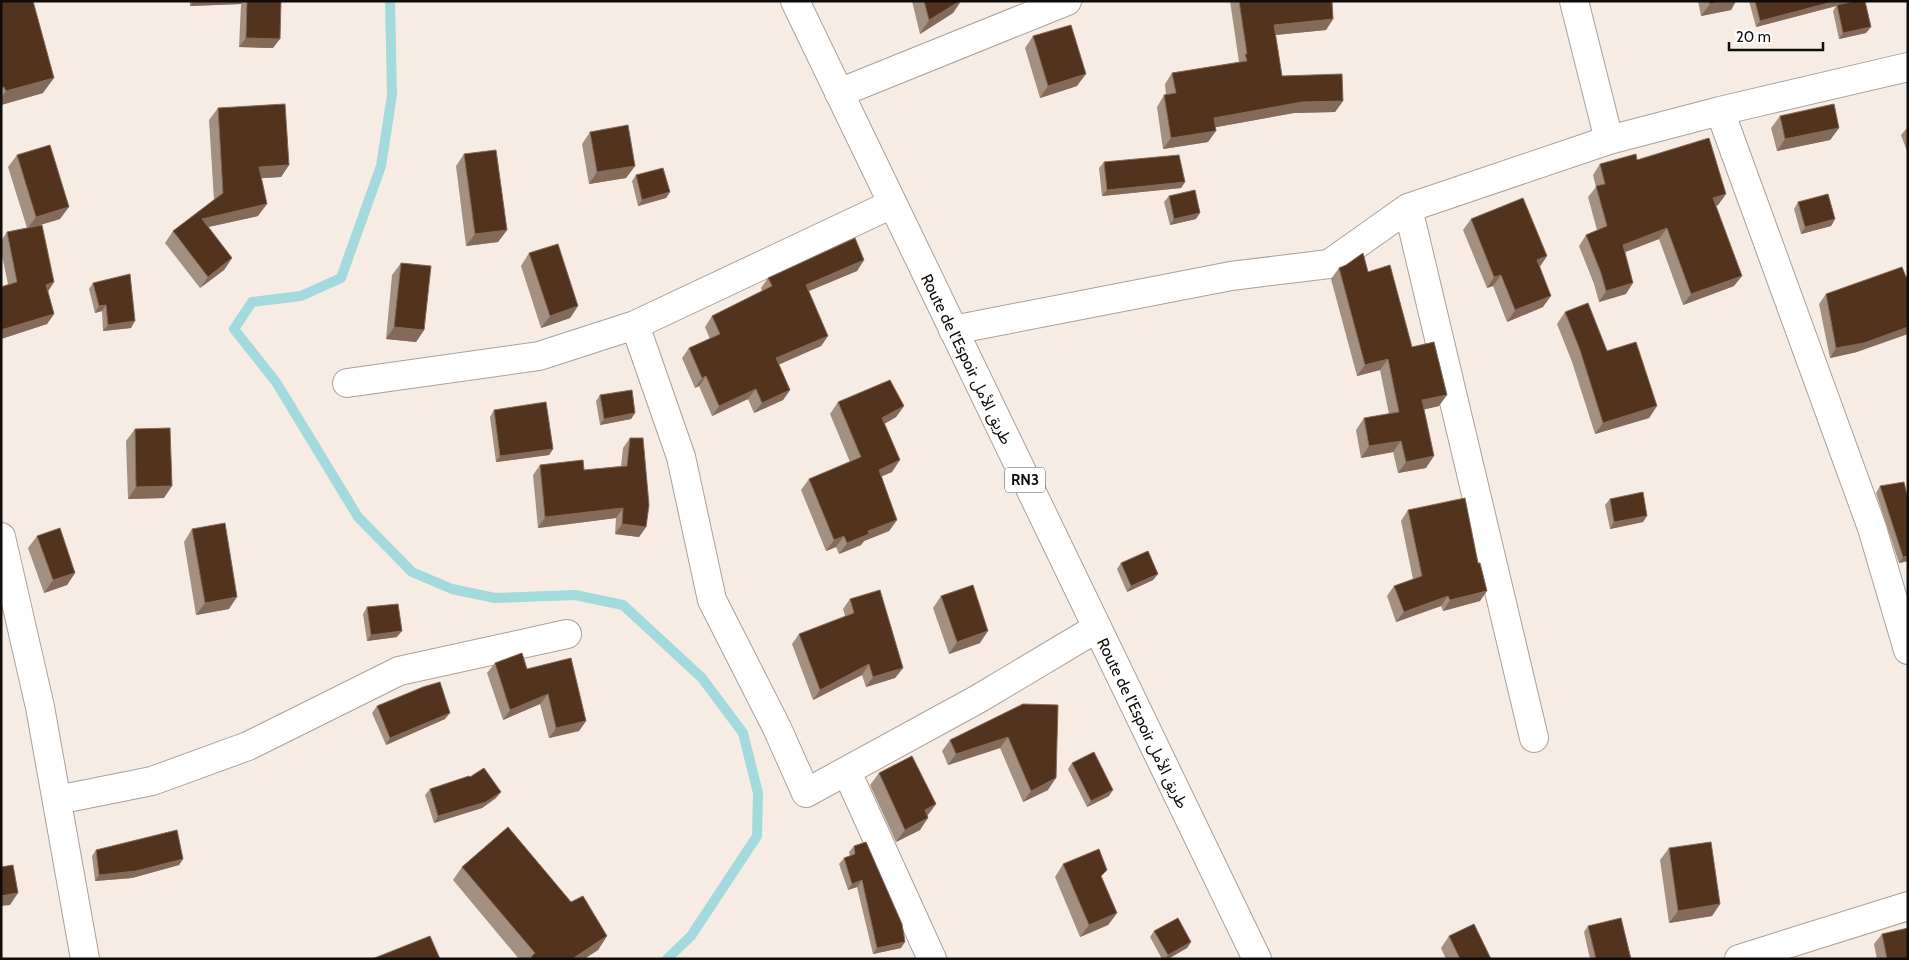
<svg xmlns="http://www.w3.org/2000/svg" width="1909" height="960" font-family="Cabin,'Noto Sans Arabic',sans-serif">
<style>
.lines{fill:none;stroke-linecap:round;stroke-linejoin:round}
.stream{stroke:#a3dade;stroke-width:10}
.street-casing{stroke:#aba19a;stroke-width:30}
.highway-casing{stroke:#aba19a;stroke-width:30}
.street{stroke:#fff;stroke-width:28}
.highway{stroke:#fff;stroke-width:28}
.wall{fill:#a49080}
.shaded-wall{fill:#836a59}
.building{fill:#52331d;stroke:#836a59}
.labels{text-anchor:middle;stroke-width:5;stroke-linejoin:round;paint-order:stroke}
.shield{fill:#fff;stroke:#575554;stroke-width:1}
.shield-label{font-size:15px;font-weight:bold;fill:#0f0c0a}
.street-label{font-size:16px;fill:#0f0c0a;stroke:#fff}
</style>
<rect width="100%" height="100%" fill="#f6ece4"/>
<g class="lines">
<path class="stream" d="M 390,1 L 392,95 L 381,166 L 341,278 L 301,296 L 252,302 L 234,329 L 276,382 L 358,517 L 412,572 L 452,589 L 495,598 L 575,595 L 623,605 L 702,678 L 743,733 L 758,793 L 757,836 L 691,936 L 667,959"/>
<g class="street-casing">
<path id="street" d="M 1574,1 L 1609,140
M 839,93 L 1067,1
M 1720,111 L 1872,528 L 1908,650
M 1408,208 L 1534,738
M 635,325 L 681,457 L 712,600 L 777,728 L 806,793 L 978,699 L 1097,628
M 953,330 L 1231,276 L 1329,264 L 1408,208 L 1609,140 L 1720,111 L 1908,67
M 347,383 L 539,356 L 635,325 L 892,204
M 1,537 L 40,707 L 85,959
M 847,772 L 932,959
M 57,800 L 152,781 L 248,746 L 399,671 L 567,634
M 1739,959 L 1908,906"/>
</g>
<g class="highway-casing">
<path id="highway" d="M 795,1 L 1257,959"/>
</g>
<use href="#street" class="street"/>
<use href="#highway" class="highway"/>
</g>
<path class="wall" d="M 1,1 L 43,93 L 1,105 Z
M 190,1 L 288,1 L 281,2 L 273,48 L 239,47 L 241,4 L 190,6 Z
M 912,1 L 961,1 L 953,13 L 920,34 Z
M 1230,1 L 1332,1 L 1333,19 L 1326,30 L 1275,35 L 1282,76 L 1343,101 L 1335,112 L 1294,113 L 1216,127 L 1208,142 L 1163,149 L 1157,107 L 1164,95 L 1166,95 L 1165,84 L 1172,73 L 1239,62 Z
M 1698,1 L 1736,1 L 1731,10 L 1701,16 Z
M 1749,1 L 1850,1 L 1849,2 L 1866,33 L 1839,39 L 1833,11 L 1836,6 L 1756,27 Z
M 1033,36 L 1077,86 L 1040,98 L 1025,48 Z
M 218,108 L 289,165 L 281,177 L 261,178 L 258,216 L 209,227 L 232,258 L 224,270 L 200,288 L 165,243 L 173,231 L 214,200 L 209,120 Z
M 1780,116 L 1839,128 L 1830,140 L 1777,151 L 1771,128 Z
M 1906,129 L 1908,129 L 1908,154 L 1901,135 Z
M 590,132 L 635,166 L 626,178 L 589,184 L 582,144 Z
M 464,154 L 507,230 L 498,242 L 466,246 L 456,166 Z
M 17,155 L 60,219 L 36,226 L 54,282 L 48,291 L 54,314 L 47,324 L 1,339 L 1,287 L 8,284 L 1,251 L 1,241 L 7,232 L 27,228 L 8,167 Z
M 1637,160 L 1726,194 L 1718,205 L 1716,206 L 1734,286 L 1683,305 L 1659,239 L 1625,252 L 1626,294 L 1599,302 L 1594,284 L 1579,246 L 1586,235 L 1597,230 L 1588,197 L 1596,187 L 1593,175 L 1600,164 Z
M 1104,162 L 1185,182 L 1181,188 L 1102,196 L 1099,168 Z
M 636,175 L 670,192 L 666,198 L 638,206 L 632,181 Z
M 1169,196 L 1196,219 L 1170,225 L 1164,202 Z
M 1798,202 L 1835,219 L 1831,226 L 1801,234 L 1794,209 Z
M 1471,219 L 1547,256 L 1540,266 L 1543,307 L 1507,322 L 1493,286 L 1487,288 L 1463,230 Z
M 529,253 L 578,306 L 570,318 L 541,328 L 521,266 Z
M 864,260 L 857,271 L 809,291 L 828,336 L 821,346 L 779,364 L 790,390 L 783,400 L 754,413 L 748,399 L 712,416 L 699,386 L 695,388 L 682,358 L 689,348 L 710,339 L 705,327 L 712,316 L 762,291 L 761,288 L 768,278 Z
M 401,263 L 424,330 L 416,342 L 386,339 L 392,275 Z
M 1339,268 L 1368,272 L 1412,347 L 1439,406 L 1424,409 L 1426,468 L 1398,473 L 1393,452 L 1361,458 L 1356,430 L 1364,418 L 1389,414 L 1380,370 L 1357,376 L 1331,279 Z
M 93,283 L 131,328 L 103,331 L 102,311 L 95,313 L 89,289 Z
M 1826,294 L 1857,352 L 1830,358 L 1819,304 Z
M 1565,312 L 1607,351 L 1657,406 L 1649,418 L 1595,434 L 1572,362 L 1557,324 Z
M 600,395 L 635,413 L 631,419 L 600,425 L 596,401 Z
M 838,402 L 904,406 L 896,417 L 884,424 L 892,472 L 881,476 L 897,520 L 889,531 L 864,541 L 861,545 L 839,554 L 836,547 L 826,551 L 801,490 L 809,479 L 850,462 L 830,414 Z
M 494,410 L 553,449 L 549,455 L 496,462 L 490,417 Z
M 135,429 L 164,498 L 128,499 L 126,441 Z
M 630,438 L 646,527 L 639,537 L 615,534 L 616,518 L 538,528 L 533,475 L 540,465 L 584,470 L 621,466 L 623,448 Z
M 1880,486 L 1908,561 L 1899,563 L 1876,493 Z
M 1610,499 L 1643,522 L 1610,529 L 1605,505 Z
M 1408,510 L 1480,601 L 1443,611 L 1441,606 L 1396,622 L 1387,596 L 1394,586 L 1413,579 L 1401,521 Z
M 192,529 L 229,609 L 196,615 L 184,542 Z
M 37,536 L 75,573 L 67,585 L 44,593 L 28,548 Z
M 1121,563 L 1158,574 L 1153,580 L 1127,592 L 1117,569 Z
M 941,596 L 980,643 L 949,654 L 933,608 Z
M 850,599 L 903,668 L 895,678 L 866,687 L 862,675 L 813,700 L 792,644 L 799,634 L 845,616 L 843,609 Z
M 367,607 L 397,637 L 367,641 L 363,614 Z
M 495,663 L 527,669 L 586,721 L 579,731 L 549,738 L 540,704 L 503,720 L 487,673 Z
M 1023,704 L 1048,790 L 1023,802 L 1000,748 L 948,765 L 942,751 L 950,740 Z
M 377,706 L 445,719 L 386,745 L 372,713 Z
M 1072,763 L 1109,796 L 1087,807 L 1068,769 Z
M 879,773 L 936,804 L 927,816 L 920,830 L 896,842 L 870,785 Z
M 470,777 L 496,798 L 482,808 L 434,823 L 425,795 L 430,789 Z
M 854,846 L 901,948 L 873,954 L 857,887 L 848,890 L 839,864 L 844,858 L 850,856 L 849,852 Z
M 1669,848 L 1720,904 L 1712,916 L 1669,923 L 1660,860 Z
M 96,850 L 183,859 L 179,865 L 132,878 L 95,881 L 92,856 Z
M 1063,864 L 1102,878 L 1117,913 L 1108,925 L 1080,937 L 1055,877 Z
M 462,867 L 571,902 L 607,936 L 598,950 L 584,959 L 519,959 L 453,880 Z
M 1588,926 L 1631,959 L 1590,959 L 1584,932 Z
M 1154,931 L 1191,942 L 1187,948 L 1168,959 L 1162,959 L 1150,937 Z
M 1882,934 L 1908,959 L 1877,959 L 1874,944 Z
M 1449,936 L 1491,959 L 1446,959 L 1441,948 Z"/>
<path class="shaded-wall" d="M 193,1 L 243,1 L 241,4 L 190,6 Z
M 960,1 L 961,1 L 953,13 L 920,34 L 929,20 Z
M 1721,1 L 1736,1 L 1731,10 L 1701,16 L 1710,4 Z
M 1836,1 L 1850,1 L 1849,3 L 1837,5 L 1836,6 L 1756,27 L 1760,21 Z
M 1333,19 L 1326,30 L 1266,36 L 1274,25 Z
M 1871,27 L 1866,33 L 1839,39 L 1843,33 Z
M 246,38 L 280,39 L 273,48 L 239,47 Z
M 1086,74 L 1077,86 L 1040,98 L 1048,86 Z
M 54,78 L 43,93 L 1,105 L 1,98 L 6,91 Z
M 1343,101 L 1335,112 L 1294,113 L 1206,129 L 1214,118 L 1302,102 Z
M 1839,128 L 1830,140 L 1777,151 L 1785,139 Z
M 1216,131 L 1208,142 L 1163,149 L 1171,138 Z
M 289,165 L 281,177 L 250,179 L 259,167 Z
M 635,166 L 626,178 L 589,184 L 597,172 Z
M 1185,182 L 1181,188 L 1102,196 L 1107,190 Z
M 670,192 L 666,198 L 638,206 L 642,200 Z
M 1726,194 L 1718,205 L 1706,209 L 1713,198 Z
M 267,204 L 258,216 L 194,230 L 202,219 Z
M 69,207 L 60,219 L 27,229 L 36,217 Z
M 1200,213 L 1196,219 L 1170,225 L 1174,219 Z
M 1835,219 L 1831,226 L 1801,234 L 1805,227 Z
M 1667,228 L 1659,239 L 1615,256 L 1623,245 Z
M 507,230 L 498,242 L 466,246 L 475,234 Z
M 1547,256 L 1539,268 L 1537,260 Z
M 232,258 L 224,270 L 200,288 L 208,277 Z
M 864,260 L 857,271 L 799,295 L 806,285 Z
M 1501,275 L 1493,286 L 1487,288 L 1494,277 Z
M 1742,276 L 1734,286 L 1683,305 L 1691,294 Z
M 54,282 L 47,293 L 46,285 Z
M 1633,283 L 1626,294 L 1599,302 L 1606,291 Z
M 1551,296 L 1543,307 L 1507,322 L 1515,310 Z
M 106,305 L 102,311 L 95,313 L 99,306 Z
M 578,306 L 570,318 L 541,328 L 550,316 Z
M 54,314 L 47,324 L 1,339 L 1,330 Z
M 135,321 L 131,328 L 103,331 L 108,325 Z
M 394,327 L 424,330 L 416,342 L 386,339 Z
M 1908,327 L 1908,334 L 1857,352 L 1830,358 L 1836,348 Z
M 828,336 L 821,346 L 769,369 L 776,358 Z
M 1388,359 L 1380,370 L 1357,376 L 1365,365 Z
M 706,376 L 699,386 L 695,388 L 702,378 Z
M 756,389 L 748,399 L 712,416 L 719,406 Z
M 790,390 L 783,400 L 754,413 L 762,403 Z
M 1447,395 L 1439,406 L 1414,412 L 1422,400 Z
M 904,406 L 896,417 L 874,430 L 882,418 Z
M 1657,406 L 1649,418 L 1595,434 L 1603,423 Z
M 635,413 L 631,419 L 600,425 L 604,419 Z
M 1401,441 L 1393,452 L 1361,458 L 1369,446 Z
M 553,449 L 549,455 L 496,462 L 500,456 Z
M 1434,456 L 1426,468 L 1398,473 L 1406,462 Z
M 900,460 L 892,472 L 871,481 L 879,470 Z
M 172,486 L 164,498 L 128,499 L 136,487 Z
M 623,508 L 616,518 L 538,528 L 545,517 Z
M 1647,516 L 1643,522 L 1610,529 L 1614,522 Z
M 897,520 L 889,531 L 864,541 L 861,545 L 839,554 L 847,543 L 868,531 Z
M 622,524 L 646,527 L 639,537 L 615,534 Z
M 844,536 L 836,547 L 826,551 L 834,540 Z
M 1908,556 L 1908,561 L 1899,563 L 1903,557 Z
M 75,573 L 67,585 L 44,593 L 53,580 Z
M 1158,574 L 1153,580 L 1127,592 L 1131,586 Z
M 1487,591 L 1480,601 L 1443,611 L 1450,600 Z
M 1448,596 L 1441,606 L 1396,622 L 1404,612 Z
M 237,597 L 229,609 L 196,615 L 205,603 Z
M 402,631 L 397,637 L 367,641 L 371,635 Z
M 988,631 L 980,643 L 949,654 L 957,642 Z
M 869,664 L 862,675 L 813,700 L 820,690 Z
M 903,668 L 895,678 L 866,687 L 873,677 Z
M 548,694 L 540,704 L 503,720 L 510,710 Z
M 450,713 L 445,719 L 386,745 L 390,738 Z
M 586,721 L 579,731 L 549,738 L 556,728 Z
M 1008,737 L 1000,748 L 948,765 L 956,754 Z
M 1056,778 L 1048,790 L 1023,802 L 1031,791 Z
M 1113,790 L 1109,796 L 1087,807 L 1091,801 Z
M 501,792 L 496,798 L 482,808 L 434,823 L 438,816 Z
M 936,804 L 927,816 L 925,810 Z
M 928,818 L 920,830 L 896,842 L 905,830 Z
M 183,859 L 179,865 L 132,878 L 95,881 L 99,875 Z
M 862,880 L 857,887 L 848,890 L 852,884 Z
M 18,893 L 10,905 L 1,906 L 1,896 Z
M 1720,904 L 1712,916 L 1669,923 L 1678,911 Z
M 1117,913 L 1108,925 L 1080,937 L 1089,925 Z
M 607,936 L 598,950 L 584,959 L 572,959 Z
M 905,942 L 901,948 L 873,954 L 877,948 Z
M 1191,942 L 1187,948 L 1168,959 L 1165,959 L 1168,955 Z"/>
<path class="building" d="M 1,1 L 33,1 L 54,78 L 6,91 L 4,87 L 1,88 Z
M 247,1 L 281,1 L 280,39 L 246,38 Z
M 924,1 L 960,1 L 929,20 Z
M 1239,1 L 1332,1 L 1333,19 L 1274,25 L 1282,76 L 1342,74 L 1343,101 L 1302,102 L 1214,118 L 1216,131 L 1171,138 L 1164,95 L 1176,93 L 1172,73 L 1247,61 L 1245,54 L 1247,54 Z
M 1709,1 L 1721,1 L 1710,4 Z
M 1755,1 L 1836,1 L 1760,21 Z
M 1854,1 L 1865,1 L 1871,27 L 1843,33 L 1837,5 Z
M 1071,25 L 1086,74 L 1048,86 L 1033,36 Z
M 285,104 L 289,165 L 259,167 L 267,204 L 202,219 L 232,258 L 208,277 L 173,231 L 223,193 L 218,108 Z
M 1834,104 L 1839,128 L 1785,139 L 1780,116 Z
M 628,125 L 635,166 L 597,172 L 590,132 Z
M 1709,138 L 1726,194 L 1713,198 L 1742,276 L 1691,294 L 1667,228 L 1623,245 L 1633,283 L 1606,291 L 1601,273 L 1586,235 L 1607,226 L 1596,186 L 1605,184 L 1600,164 L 1636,154 L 1637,160 Z
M 50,145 L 69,207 L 36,217 L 17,155 Z
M 496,150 L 507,230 L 475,234 L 464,154 Z
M 1179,155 L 1185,182 L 1107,190 L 1104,162 Z
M 663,168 L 670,192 L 642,200 L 636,175 Z
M 1195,190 L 1200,213 L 1174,219 L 1169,196 Z
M 1828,194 L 1835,219 L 1805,227 L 1798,202 Z
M 1523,198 L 1547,256 L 1537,260 L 1551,296 L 1515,310 L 1501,275 L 1494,277 L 1471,219 Z
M 42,225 L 54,282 L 46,285 L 54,314 L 1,330 L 1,287 L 17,282 L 7,232 Z
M 855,238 L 864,260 L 806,285 L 828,336 L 776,358 L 790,390 L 762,403 L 756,389 L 719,406 L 706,376 L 702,378 L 689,348 L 720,334 L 712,316 L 772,286 L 768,278 Z
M 558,244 L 578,306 L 550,316 L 529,253 Z
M 1363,253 L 1368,272 L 1390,265 L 1412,347 L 1434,342 L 1447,395 L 1422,400 L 1434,456 L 1406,462 L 1401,441 L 1369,446 L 1364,418 L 1399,412 L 1388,359 L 1365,365 L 1339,268 L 1346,265 Z
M 401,263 L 431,266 L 424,330 L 394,327 Z
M 1902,267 L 1906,277 L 1908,276 L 1908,327 L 1864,343 L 1836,348 L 1826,294 Z
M 130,274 L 135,321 L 108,325 L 106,305 L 99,306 L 93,283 Z
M 1588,303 L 1607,351 L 1636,342 L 1657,406 L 1603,423 L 1580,350 L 1565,312 Z
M 890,380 L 904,406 L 882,418 L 900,460 L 879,470 L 897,520 L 868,531 L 869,534 L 847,543 L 844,536 L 834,540 L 809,479 L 861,457 L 838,402 Z
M 632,390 L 635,413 L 604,419 L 600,395 Z
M 546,402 L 553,449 L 500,456 L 494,410 Z
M 170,428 L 172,486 L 136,487 L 135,429 Z
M 630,438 L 643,438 L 649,505 L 646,527 L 622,524 L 623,508 L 545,517 L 540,465 L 583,460 L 584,470 L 627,466 Z
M 1904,482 L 1908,499 L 1908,556 L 1903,557 L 1880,486 Z
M 1643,492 L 1647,516 L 1614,522 L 1610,499 Z
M 1465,498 L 1478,563 L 1480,563 L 1487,591 L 1450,600 L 1448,596 L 1404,612 L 1394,586 L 1422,576 L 1408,510 Z
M 225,523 L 237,597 L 205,603 L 192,529 Z
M 60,528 L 75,573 L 53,580 L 37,536 Z
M 1148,551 L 1158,574 L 1131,586 L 1121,563 Z
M 973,585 L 988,631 L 957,642 L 941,596 Z
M 880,590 L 903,668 L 873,677 L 869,664 L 820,690 L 799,634 L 854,613 L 850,599 Z
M 398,604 L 402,631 L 371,635 L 367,607 Z
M 522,653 L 527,669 L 571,658 L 586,721 L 556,728 L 548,694 L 510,710 L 495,663 Z
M 440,682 L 450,713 L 390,738 L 377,706 L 423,687 Z
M 1023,704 L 1058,705 L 1056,778 L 1031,791 L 1008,737 L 956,754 L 950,740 Z
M 1094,752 L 1113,790 L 1091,801 L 1072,763 Z
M 912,756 L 936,804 L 925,810 L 928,818 L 905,830 L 879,773 Z
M 484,768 L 501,792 L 486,802 L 438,816 L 430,789 L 469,776 L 470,777 Z
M 508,827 L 571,902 L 583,896 L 607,936 L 572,959 L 533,959 L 531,957 L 535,953 L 462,867 Z
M 177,830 L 183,859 L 136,871 L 99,875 L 96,850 Z
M 866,842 L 902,924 L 905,942 L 877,948 L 862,880 L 852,884 L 844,858 L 855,854 L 854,846 Z
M 1711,842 L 1720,904 L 1678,911 L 1669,848 Z
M 1099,849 L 1107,870 L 1101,876 L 1117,913 L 1089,925 L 1063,864 Z
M 13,865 L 18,893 L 1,896 L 1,867 Z
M 1178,918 L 1191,942 L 1168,955 L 1154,931 Z
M 1621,918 L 1631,959 L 1596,959 L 1588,926 Z
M 1474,924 L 1491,959 L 1460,959 L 1449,936 Z
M 1908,928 L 1908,959 L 1887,959 L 1882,934 Z
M 430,936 L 440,959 L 372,959 Z"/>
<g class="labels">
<rect class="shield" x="1005" y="467.5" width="40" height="25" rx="4"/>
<g class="shield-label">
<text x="1025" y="485">RN3</text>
</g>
<g class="street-label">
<text transform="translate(967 359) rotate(64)" y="6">Route de l’Espoir طريق الأمل</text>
<text transform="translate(1143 723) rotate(64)" y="6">Route de l’Espoir طريق الأمل</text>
</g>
</g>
<rect width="1909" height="960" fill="none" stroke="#0f0c0a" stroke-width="5"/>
<path d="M1729 42v8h94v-8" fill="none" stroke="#0f0c0a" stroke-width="2.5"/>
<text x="1736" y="42" font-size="15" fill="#0f0c0a" stroke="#ffffff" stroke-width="4" paint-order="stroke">20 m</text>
</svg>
